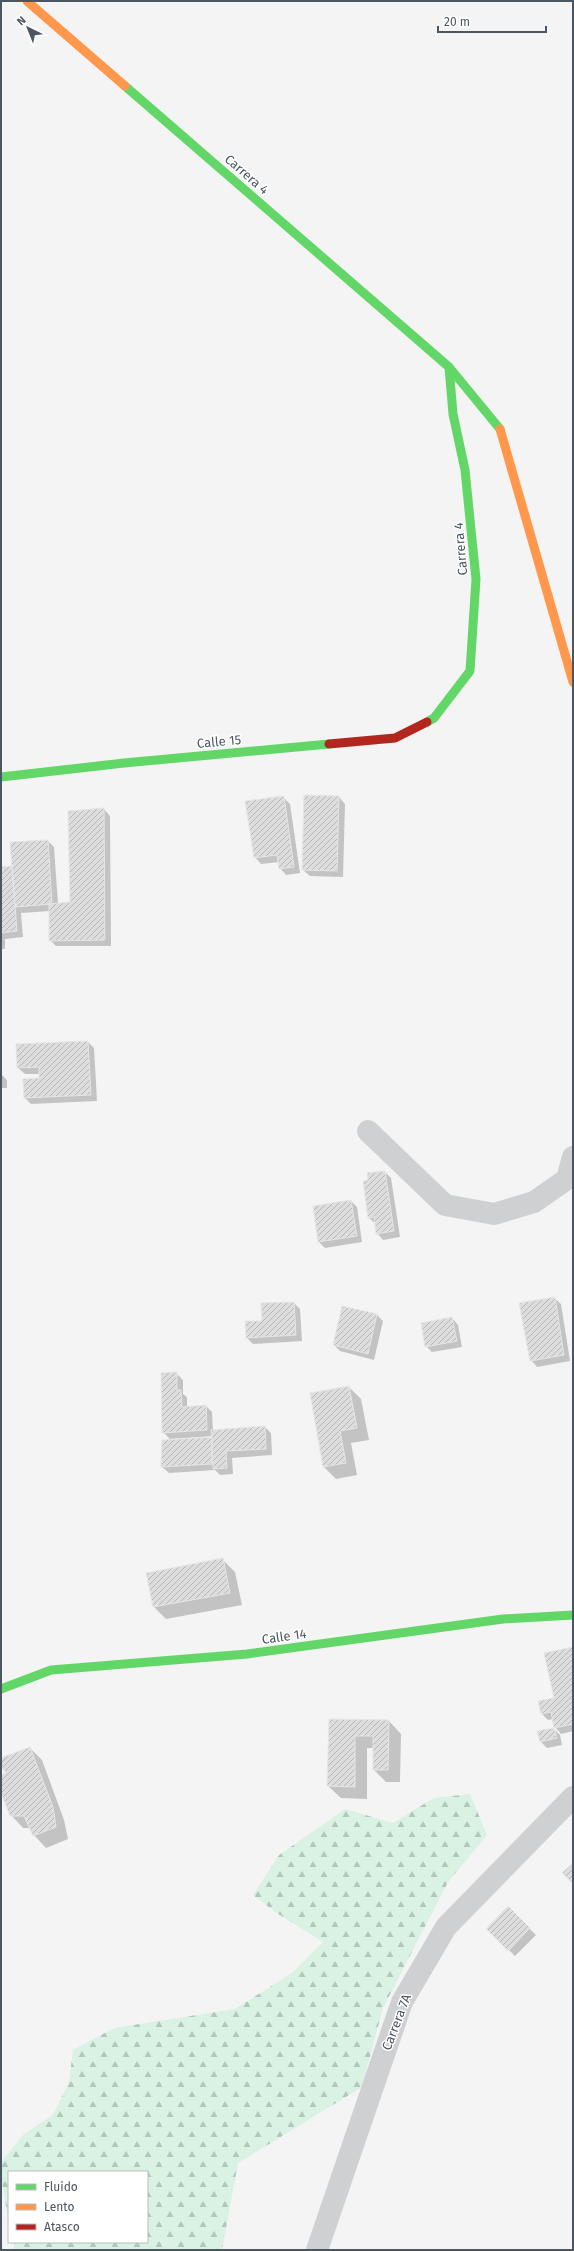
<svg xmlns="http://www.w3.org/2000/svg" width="574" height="2251" font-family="'Fira Sans',sans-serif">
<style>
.forest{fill:url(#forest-firs)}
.shadow{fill:#0003}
.building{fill:url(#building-hatch);stroke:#e5e6e7}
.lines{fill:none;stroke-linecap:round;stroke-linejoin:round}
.street{stroke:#ced0d2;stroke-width:22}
.fast{stroke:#63d668;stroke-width:9}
.slow{stroke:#ff974d;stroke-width:9}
.jam{stroke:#b3261e;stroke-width:9}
.labels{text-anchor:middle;stroke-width:3;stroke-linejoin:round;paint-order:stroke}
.street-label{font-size:13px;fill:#4a5661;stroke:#fff}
</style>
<defs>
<pattern id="forest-firs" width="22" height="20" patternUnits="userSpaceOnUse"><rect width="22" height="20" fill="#d9f2e3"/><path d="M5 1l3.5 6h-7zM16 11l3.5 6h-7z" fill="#b2c7bb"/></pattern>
<pattern id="building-hatch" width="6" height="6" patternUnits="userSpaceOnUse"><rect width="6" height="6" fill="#ddddde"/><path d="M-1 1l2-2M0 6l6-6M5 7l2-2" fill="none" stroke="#b5b6b7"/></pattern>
</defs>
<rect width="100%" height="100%" fill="#f4f4f4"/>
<path class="forest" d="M 470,1794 L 487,1835 L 448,1882 L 383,2008 L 362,2087 L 238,2163 L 222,2250 L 14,2250 L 13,2242 L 147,2242 L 147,2172 L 9,2172 L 9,2223 L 1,2178 L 1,2162 L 24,2134 L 53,2115 L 69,2082 L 73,2050 L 114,2028 L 235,2009 L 292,1973 L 323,1942 L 275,1912 L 253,1895 L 279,1855 L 345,1809 L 393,1823 L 434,1798 Z"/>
<path class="shadow" d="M 283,797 L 290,804 L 300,873 L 286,875 L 280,868 L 279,862 L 261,864 L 255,857 Z
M 339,797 L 345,804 L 343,877 L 310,876 L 303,870 Z
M 104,809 L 110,816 L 111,946 L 56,946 L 50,940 L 50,911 L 21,913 L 23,937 L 5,939 L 5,949 L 1,949 L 1,868 L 13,867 L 48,841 L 54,847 L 58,904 L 71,903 Z
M 88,1042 L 94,1048 L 97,1101 L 31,1104 L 25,1098 L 40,1079 L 40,1074 L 25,1074 L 18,1068 L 17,1045 Z
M 1,1074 L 7,1080 L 7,1088 L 1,1088 Z
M 385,1172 L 391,1178 L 400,1237 L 383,1240 L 377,1233 L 376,1224 L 369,1218 Z
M 351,1201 L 357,1207 L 362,1242 L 325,1248 L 319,1242 Z
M 554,1298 L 561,1304 L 570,1361 L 537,1367 L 531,1360 Z
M 294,1303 L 300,1309 L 302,1341 L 253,1344 L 247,1338 L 263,1322 Z
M 377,1315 L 383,1321 L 374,1360 L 340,1351 L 334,1345 Z
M 452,1318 L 458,1325 L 462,1347 L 432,1352 L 426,1346 Z
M 176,1373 L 183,1380 L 183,1394 L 187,1397 L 187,1407 L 206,1406 L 212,1412 L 213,1431 L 265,1427 L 271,1433 L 272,1455 L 232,1458 L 233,1474 L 220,1475 L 215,1470 L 169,1473 L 162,1467 L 163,1441 L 213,1438 L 213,1436 L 170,1439 L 163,1432 Z
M 349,1387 L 361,1399 L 369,1440 L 351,1443 L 357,1475 L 336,1479 L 324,1467 Z
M 223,1560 L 235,1572 L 242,1605 L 166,1619 L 154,1607 L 148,1574 Z
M 573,1648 L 573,1731 L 561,1734 L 555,1727 L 553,1719 L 548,1720 L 542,1714 L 555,1699 Z
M 330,1720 L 389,1721 L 401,1734 L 400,1782 L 386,1782 L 374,1770 L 374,1748 L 367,1748 L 367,1799 L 341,1798 L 328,1786 Z
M 554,1729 L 560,1735 L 562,1745 L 547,1748 L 541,1742 Z
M 30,1748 L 42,1760 L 64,1820 L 68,1839 L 46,1848 L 34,1835 L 30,1828 L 23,1828 L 11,1815 L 1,1791 L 1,1776 L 7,1773 L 1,1764 L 1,1759 Z
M 508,1908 L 536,1935 L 515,1956 L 488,1929 Z"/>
<path class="building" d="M 304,795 L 339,796 L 337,871 L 302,870 Z
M 284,796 L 294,867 L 279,869 L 277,855 L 254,858 L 245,801 Z
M 104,808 L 105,940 L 49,941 L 49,904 L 70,902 L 68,811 Z
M 48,840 L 52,904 L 15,907 L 10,842 Z
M 12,866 L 17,931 L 1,933 L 1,867 Z
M 88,1041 L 91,1095 L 24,1098 L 23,1079 L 39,1078 L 39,1067 L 17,1068 L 16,1044 Z
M 385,1171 L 394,1231 L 376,1234 L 374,1217 L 368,1218 L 363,1181 L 368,1180 L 367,1173 Z
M 351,1200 L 357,1236 L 318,1242 L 313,1206 Z
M 555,1297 L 564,1355 L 530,1361 L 519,1303 Z
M 294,1302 L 296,1335 L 246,1338 L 245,1321 L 262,1321 L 261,1303 Z
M 342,1306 L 377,1314 L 368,1354 L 333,1345 Z
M 452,1317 L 457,1341 L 425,1347 L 421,1323 Z
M 177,1372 L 177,1390 L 181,1390 L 182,1407 L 206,1405 L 207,1430 L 162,1433 L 161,1373 Z
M 349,1386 L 357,1428 L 340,1431 L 346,1463 L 323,1467 L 310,1393 Z
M 265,1426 L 266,1449 L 226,1451 L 227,1468 L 213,1469 L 211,1430 Z
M 212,1437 L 212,1464 L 161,1467 L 162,1440 Z
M 223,1558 L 230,1593 L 153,1607 L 146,1573 Z
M 573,1647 L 573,1724 L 554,1728 L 551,1712 L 541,1714 L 538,1701 L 554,1698 L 544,1653 Z
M 329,1719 L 389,1720 L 388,1770 L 373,1770 L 373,1736 L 355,1736 L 355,1787 L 327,1786 Z
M 554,1728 L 557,1738 L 540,1742 L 537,1731 Z
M 30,1747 L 53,1807 L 56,1827 L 33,1836 L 24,1816 L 10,1816 L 1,1793 L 1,1775 L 6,1773 L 1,1766 L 1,1758 Z
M 573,1863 L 573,1884 L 562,1873 Z
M 508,1906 L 530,1928 L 508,1951 L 486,1929 Z"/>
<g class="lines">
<path class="street" d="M 368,1131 L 445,1205 L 494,1214 L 534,1202 L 567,1179 L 573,1157
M 317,2250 L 402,2002 L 446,1927 L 573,1797"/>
<path class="fast" d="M 125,86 L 449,367 L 500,429
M 427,722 L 434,718 L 470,671 L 476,579 L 465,470 L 453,414 L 449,367
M 1,777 L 124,763 L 329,744
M 1,1689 L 51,1670 L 247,1654 L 503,1619 L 573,1615"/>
<path class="slow" d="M 27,1 L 125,86
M 500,429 L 573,682"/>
<path class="jam" d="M 329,744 L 395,738 L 427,722"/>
</g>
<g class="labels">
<g class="street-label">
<text transform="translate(247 174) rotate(41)" y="5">Carrera 4</text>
<text transform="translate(460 549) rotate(-95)" y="5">Carrera 4</text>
<text transform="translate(219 741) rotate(-5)" y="5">Calle 15</text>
<text transform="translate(284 1636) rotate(-8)" y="5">Calle 14</text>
<text transform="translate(396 2022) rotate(-69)" y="5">Carrera 7A</text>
</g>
</g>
<rect width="574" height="2251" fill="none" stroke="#4a5661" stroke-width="4"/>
<rect x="8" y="2171" width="140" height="72" fill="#ffffff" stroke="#b7bbc0"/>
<rect x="16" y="2184" width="20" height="6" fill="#63d668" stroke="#b7bbc0"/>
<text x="44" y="2191" font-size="12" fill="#4a5661">Fluido</text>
<rect x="16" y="2204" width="20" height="6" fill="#ff974d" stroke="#b7bbc0"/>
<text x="44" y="2211" font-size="12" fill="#4a5661">Lento</text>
<rect x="16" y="2224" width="20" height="6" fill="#b3261e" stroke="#b7bbc0"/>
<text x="44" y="2231" font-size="12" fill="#4a5661">Atasco</text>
<g transform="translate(28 28) rotate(317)" stroke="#ffffff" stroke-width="3" paint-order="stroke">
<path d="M0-3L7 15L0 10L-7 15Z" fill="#4a5661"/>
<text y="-6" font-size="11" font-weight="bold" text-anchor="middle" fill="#4a5661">N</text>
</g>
<path d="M438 26v6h108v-6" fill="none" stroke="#4a5661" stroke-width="2"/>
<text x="444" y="26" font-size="12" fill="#4a5661" stroke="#ffffff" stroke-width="3" paint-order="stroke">20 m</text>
</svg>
